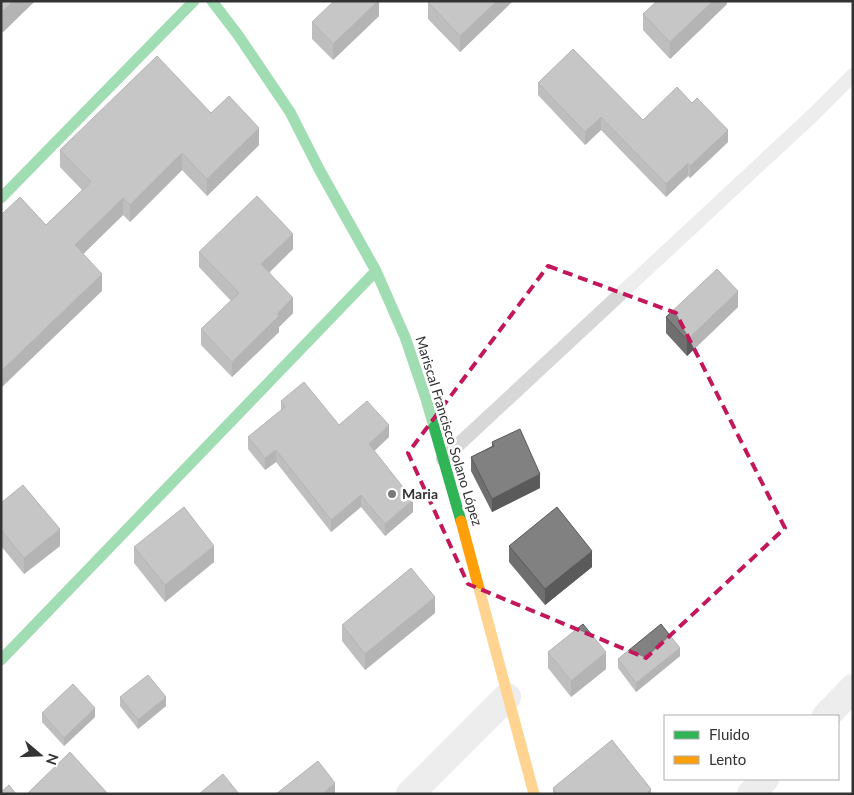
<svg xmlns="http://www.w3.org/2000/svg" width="854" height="795" font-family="Lato,sans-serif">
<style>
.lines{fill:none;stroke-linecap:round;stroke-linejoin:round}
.lane{stroke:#d7d7d7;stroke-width:14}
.street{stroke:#d7d7d7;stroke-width:28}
.fast{stroke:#30b455;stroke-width:11}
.slow{stroke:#ff9f0a;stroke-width:11}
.wall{fill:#6f6f6f}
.shaded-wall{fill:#5a5a5a}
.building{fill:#818181;stroke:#5a5a5a}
.marked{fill:none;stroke:#c2185b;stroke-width:4;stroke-dasharray:10 6;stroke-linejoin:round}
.poi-dot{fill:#7a7a7a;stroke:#fff;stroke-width:2}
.labels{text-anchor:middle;stroke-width:5;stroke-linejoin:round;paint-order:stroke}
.street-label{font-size:14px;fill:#333;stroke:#fff}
.poi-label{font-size:14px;font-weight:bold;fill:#333;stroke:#fff;text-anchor:start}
</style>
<rect width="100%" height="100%" fill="#fff"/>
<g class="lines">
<path class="lane" d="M 443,459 L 813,115 L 853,75"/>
<path class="street" d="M 826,716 L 853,688
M 410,794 L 507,697
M 751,794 L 765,779"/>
<path class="fast" d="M 212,1 L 238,35 L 290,112 L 319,169 L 376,271 L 405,337 L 426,399 L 461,521
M 1,198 L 194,1
M 1,660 L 376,271"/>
<path class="slow" d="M 461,521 L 534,794"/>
</g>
<path class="wall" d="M 1,1 L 35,1 L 3,32 L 1,31 Z
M 379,1 L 379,16 L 333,60 L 312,39 L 312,22 Z
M 429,1 L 513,1 L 460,52 L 428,19 L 428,2 Z
M 727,1 L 727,4 L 670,59 L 643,30 L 643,14 Z
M 538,83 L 643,120 L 728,142 L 690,178 L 688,176 L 666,197 L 601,130 L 585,145 L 538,95 Z
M 211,113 L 259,145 L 207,196 L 182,170 L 130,222 L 123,215 L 83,254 L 102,291 L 46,225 L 82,190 L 60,167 L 60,150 Z
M 293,249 L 269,273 L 293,313 L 279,327 L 279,332 L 232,377 L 201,345 L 201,329 L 231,301 L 199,267 L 199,252 Z
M 738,307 L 687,356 L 666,333 L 666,317 Z
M 281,401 L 339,425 L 389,437 L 374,451 L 413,512 L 385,536 L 361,507 L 331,532 L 276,462 L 265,470 L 248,449 L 248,437 L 281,410 Z
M 492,442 L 540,488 L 492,512 L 471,471 L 471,457 L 492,446 Z
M 1,503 L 60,546 L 24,574 L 1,546 Z
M 509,546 L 592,567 L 545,605 L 509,562 Z
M 134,547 L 214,562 L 165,602 L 134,563 Z
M 435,613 L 365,670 L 342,641 L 342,625 Z
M 548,652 L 606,669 L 571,697 L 548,668 Z
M 680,656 L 636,692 L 618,668 L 618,659 Z
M 120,697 L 166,706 L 138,729 L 120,706 Z
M 42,713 L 95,717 L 64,746 L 42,722 Z
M 553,788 L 651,794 L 553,794 Z"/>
<path class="shaded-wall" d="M 13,1 L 35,1 L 3,32 L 3,11 Z
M 378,1 L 379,1 L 379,16 L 333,60 L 333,44 Z
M 497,1 L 513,1 L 460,52 L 460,36 Z
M 713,1 L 727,1 L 727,4 L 670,59 L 670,42 Z
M 601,117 L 601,130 L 585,145 L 585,132 Z
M 259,128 L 259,145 L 207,196 L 207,179 Z
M 728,130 L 728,142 L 690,178 L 690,166 Z
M 182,153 L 182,170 L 130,222 L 130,205 Z
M 688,163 L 688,176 L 666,197 L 666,184 Z
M 123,198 L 123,215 L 75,262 L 75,245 Z
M 293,234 L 293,249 L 261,280 L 261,264 Z
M 102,274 L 102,291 L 1,388 L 1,371 Z
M 738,291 L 738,307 L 687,356 L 687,340 Z
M 293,298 L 293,313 L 279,327 L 279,332 L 232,377 L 232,362 L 277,314 Z
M 389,425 L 389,437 L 369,456 L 369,444 Z
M 276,450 L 276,462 L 265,470 L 265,458 Z
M 540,474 L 540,488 L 492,512 L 492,499 Z
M 361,495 L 361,507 L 331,532 L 331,520 Z
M 413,500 L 413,512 L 385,536 L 385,524 Z
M 60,529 L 60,546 L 24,574 L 24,558 Z
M 214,546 L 214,562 L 165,602 L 165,585 Z
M 592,551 L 592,567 L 545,605 L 545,589 Z
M 435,597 L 435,613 L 365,670 L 365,654 Z
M 680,648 L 680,656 L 636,692 L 636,683 Z
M 606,652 L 606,669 L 571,697 L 571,681 Z
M 166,697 L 166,706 L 138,729 L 138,720 Z
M 95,708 L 95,717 L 64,746 L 64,738 Z
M 335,783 L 335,794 L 322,794 Z
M 651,789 L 651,794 L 646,794 Z"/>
<path class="building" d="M 1,1 L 13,1 L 3,11 L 1,9 Z
M 334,1 L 378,1 L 333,44 L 312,22 Z
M 429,1 L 497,1 L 460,36 L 428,2 Z
M 657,1 L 713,1 L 670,42 L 643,14 Z
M 573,49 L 643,120 L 677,87 L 692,103 L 697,98 L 728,130 L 690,166 L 688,163 L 666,184 L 601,117 L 585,132 L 538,83 Z
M 157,56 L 211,113 L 229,96 L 259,128 L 207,179 L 182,153 L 130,205 L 123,198 L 75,245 L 102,274 L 1,371 L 1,215 L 20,197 L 46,225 L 91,182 L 60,150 Z
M 257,196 L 293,234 L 261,264 L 293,298 L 277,314 L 279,316 L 232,362 L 201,329 L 239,293 L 199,252 Z
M 717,269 L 738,291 L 687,340 L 666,317 Z
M 304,382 L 339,425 L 367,401 L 389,425 L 369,444 L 413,500 L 385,524 L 361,495 L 331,520 L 276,450 L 265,458 L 248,437 L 285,407 L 281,401 Z
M 520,429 L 540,474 L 492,499 L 471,457 L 494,446 L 492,442 Z
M 23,485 L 60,529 L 24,558 L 1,530 L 1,503 Z
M 184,507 L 214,546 L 165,585 L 134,547 Z
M 557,507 L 592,551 L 545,589 L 509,546 Z
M 411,568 L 435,597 L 365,654 L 342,625 Z
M 583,624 L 606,652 L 571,681 L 548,652 Z
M 661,624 L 680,648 L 636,683 L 618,659 Z
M 148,675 L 166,697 L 138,720 L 120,697 Z
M 73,684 L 95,708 L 64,738 L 42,713 Z
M 612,740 L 651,789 L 646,794 L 557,794 L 553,788 Z
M 70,752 L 108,794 L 27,794 Z
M 318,761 L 335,783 L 322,794 L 276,794 Z
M 223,774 L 239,794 L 199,794 Z
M 9,785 L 16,794 L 1,794 L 1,792 Z"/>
<path d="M0 0H854V795H0ZM 548,266 L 676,313 L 785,528 L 646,658 L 468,584 L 408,453 Z" fill="#fff" fill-opacity=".55" fill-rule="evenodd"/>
<path class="marked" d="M 548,266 L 676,313 L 785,528 L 646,658 L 468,584 L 408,453 Z"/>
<circle class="poi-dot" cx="392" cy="494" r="5"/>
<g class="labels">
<g class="street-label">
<text transform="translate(449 431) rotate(73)" y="5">Mariscal Francisco Solano López</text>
</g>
<g class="poi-label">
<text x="402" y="499">Maria</text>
</g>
</g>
<rect width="854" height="795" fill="none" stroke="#333333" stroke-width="5"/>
<rect x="664" y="715" width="175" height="65" fill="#ffffff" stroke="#adadad"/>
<rect x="674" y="731" width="25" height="8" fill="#30b455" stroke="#adadad"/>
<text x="709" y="740" font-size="15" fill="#333333">Fluido</text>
<rect x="674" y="756" width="25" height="8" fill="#ff9f0a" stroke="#adadad"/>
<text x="709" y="765" font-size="15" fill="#333333">Lento</text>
<g transform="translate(40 755) rotate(109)" stroke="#ffffff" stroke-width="4" paint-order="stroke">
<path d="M0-4L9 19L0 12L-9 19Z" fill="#333333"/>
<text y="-8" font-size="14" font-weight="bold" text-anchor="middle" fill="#333333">N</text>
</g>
</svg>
